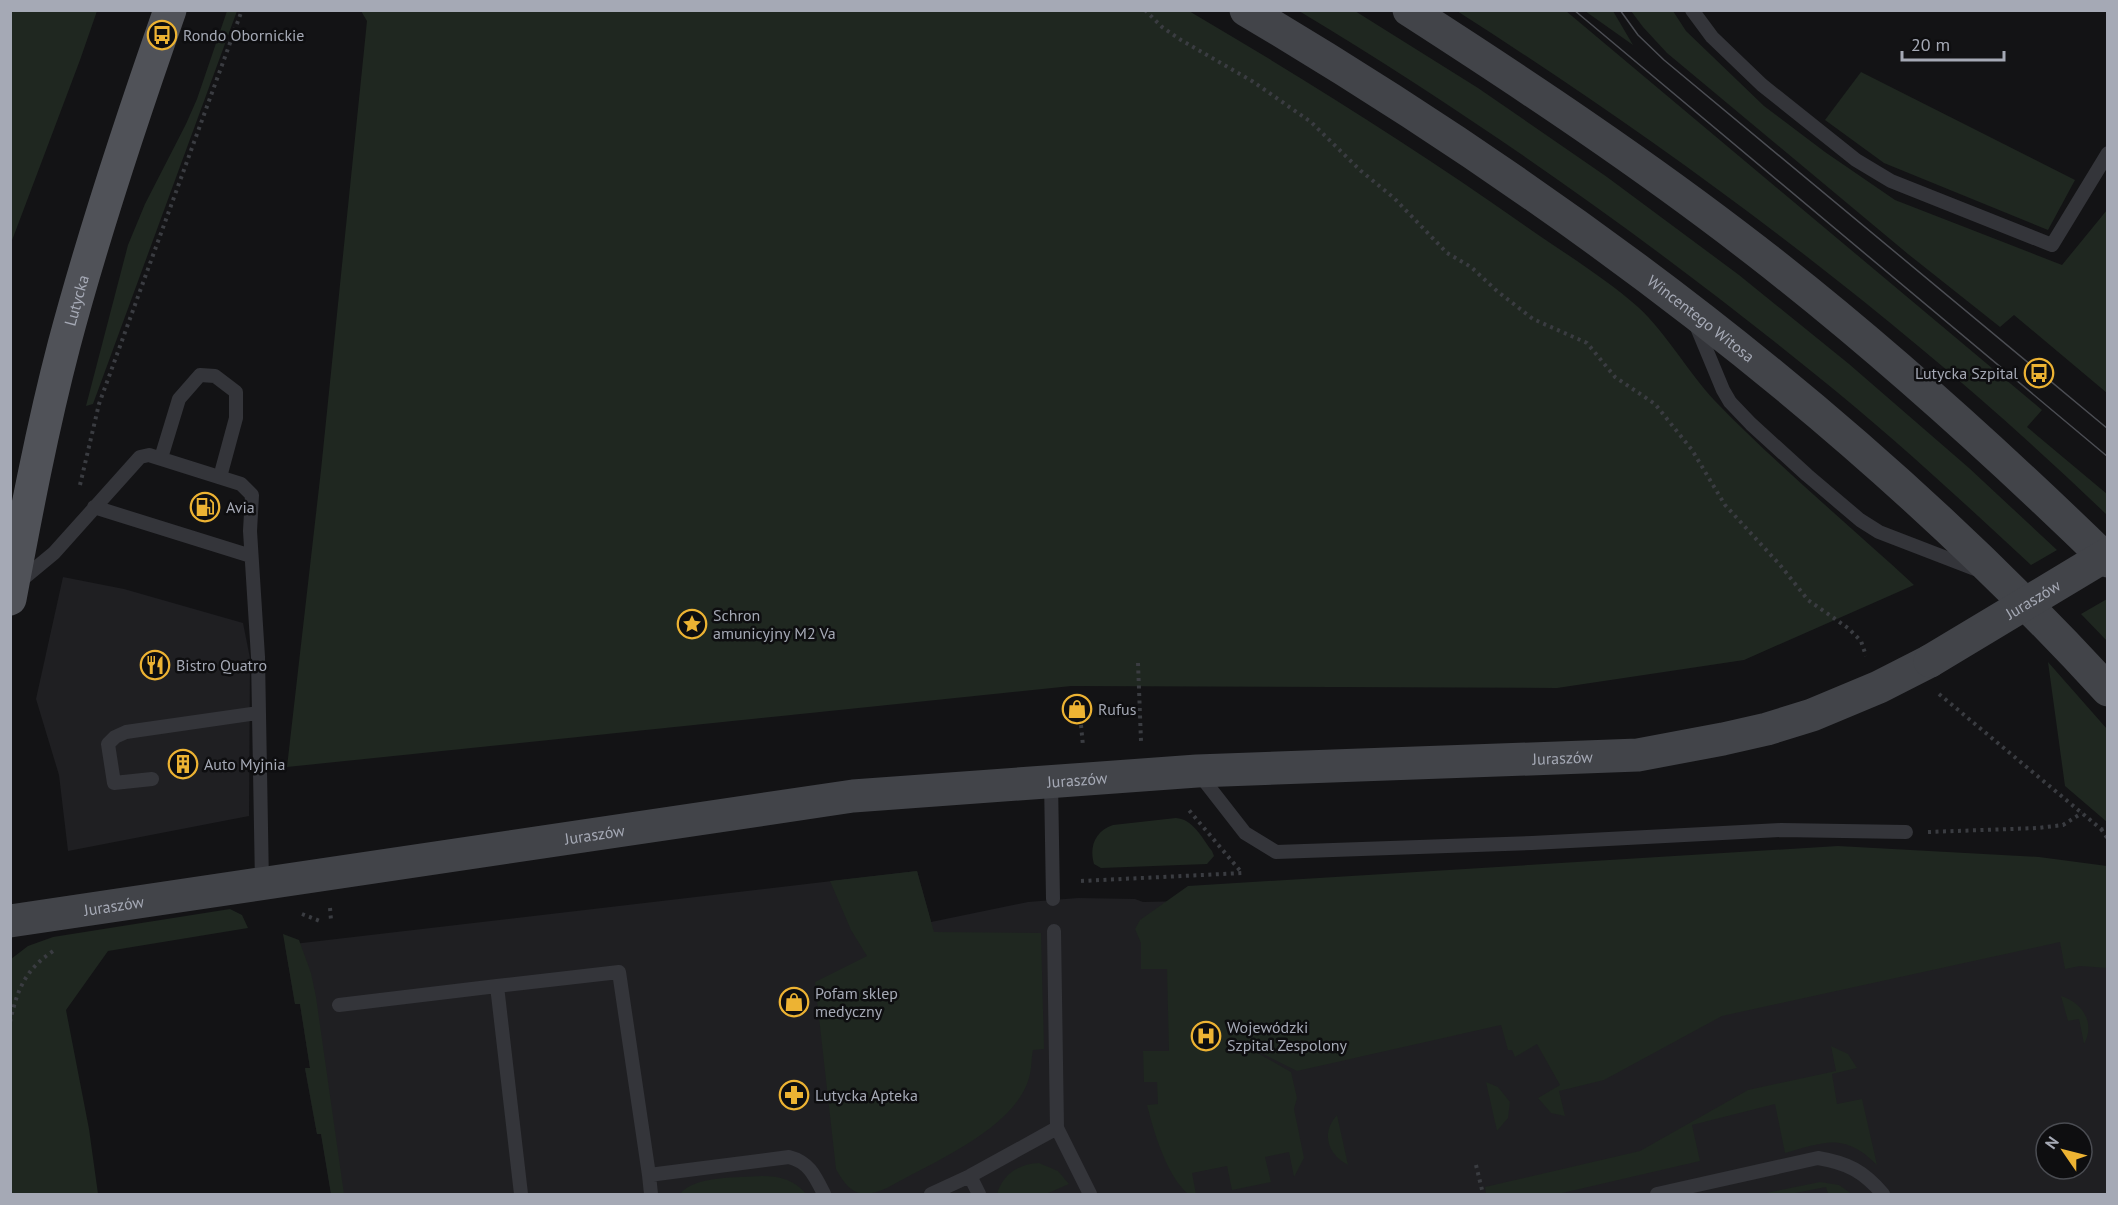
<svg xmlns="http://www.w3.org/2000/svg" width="2118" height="1205" font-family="'PT Sans',sans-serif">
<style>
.built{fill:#1f1f22;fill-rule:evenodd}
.green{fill:#1f2720}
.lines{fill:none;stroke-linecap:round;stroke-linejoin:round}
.path{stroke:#3a3c41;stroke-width:4;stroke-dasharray:3 4.5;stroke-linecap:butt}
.lane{stroke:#34353a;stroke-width:14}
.secondary{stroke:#424449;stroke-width:33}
.primary{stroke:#505258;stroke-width:33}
.tram{stroke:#4b4d53;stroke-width:1.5}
.secondary-bridge{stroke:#424449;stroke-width:33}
.labels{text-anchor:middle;stroke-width:5;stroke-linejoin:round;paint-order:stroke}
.poi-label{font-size:16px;fill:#a5a9b5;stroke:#0e0e10;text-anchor:start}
.street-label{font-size:16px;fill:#a5a9b5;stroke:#0e0e10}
</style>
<rect width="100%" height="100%" fill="#131315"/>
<path class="built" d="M 63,577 L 124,589 L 243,623 L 250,658 L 249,816 L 68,851 L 59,775 L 36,699 Z
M 917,871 L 931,922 L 1028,902 L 1078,898 L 1135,899 L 1143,902 L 2107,879 L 2107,1194 L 331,1194 L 321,1134 L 317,1134 L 305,1069 L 310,1068 L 300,1004 L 295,1004 L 285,945 ZM 2046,1133 L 2082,1133 L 2082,1169 L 2046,1169 Z"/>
<path class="green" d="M 11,10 L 97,11 L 80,60 L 11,243 Z
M 227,11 L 237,11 L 93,404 L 86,406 L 128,245 L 145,204 L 186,124 L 197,99 Z
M 361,11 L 1189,11 C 1303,78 1415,148 1524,225 C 1561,251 1604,277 1638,307 C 1668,335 1687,371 1715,401 C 1778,466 1848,524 1914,585 L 1744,660 L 1557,688 L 1071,686 L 287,767 L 321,470 L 367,21 Z
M 1299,11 L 1355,11 L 1478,88 L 1607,177 L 1739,275 L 1849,364 L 1969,468 L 2057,550 L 2031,565 C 1961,500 1891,435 1816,375 C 1652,242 1480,120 1299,11 Z
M 1457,11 L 1566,11 L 2042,410 L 2027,427 L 2107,494 L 2107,515 C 1910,325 1688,159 1457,11 Z
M 1585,11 L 1613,11 L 1633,45 Z
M 1631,11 L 1673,11 L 1686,31 L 1764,106 L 1825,152 L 1895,200 L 2062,265 L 2107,210 L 2107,393 L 2014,315 L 2000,327 L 1908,254 L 1667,53 L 1643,27 Z
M 1861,72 L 2075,180 L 2048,230 L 1884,163 L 1825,120 Z
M 2107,599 L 2108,599 L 2107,641 L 2081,614 Z
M 2048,662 L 2107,729 L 2107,822 L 2065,786 Z
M 1176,818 C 1193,819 1202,838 1212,851 L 1214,856 L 1207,864 L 1101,868 L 1094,864 C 1089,847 1095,831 1113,825 Z
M 1838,846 L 2039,857 L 2107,866 L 2107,968 L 2080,966 L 2065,969 L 2060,942 L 1722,1016 L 1604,1080 L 1559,1091 L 1565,1116 L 1551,1113 L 1538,1098 L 1560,1085 L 1537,1044 L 1515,1057 L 1512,1050 L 1508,1050 L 1501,1025 L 1297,1071 L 1233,1039 L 1291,1072 L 1297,1098 L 1294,1109 L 1304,1158 L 1294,1177 L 1289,1152 L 1265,1157 L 1271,1182 L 1232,1190 L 1227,1166 L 1192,1173 L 1196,1194 L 1187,1193 C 1166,1174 1154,1132 1147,1105 L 1158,1104 L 1157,1082 L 1144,1082 L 1143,1051 L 1169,1051 L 1167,969 L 1141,969 L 1141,943 L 1135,929 L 1140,920 L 1188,886 Z
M 917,871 L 934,932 L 1041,933 L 1044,1049 L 1033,1050 C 1031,1059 1032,1069 1029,1078 C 1015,1129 931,1163 887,1188 C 860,1200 849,1193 836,1169 L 815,982 L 867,956 L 851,930 L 830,881 Z
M 230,909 L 242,915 L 248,928 L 108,951 L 66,1010 L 89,1129 L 98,1194 L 11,1194 L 11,959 L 28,946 L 53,937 Z
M 283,934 L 299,940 L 311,973 L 316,997 L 344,1194 L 331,1194 L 321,1134 L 317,1134 L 305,1068 L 310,1068 L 300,1004 L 295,1004 Z
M 2061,996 C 2082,1002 2096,1023 2084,1044 L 2079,1019 L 2068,1021 Z
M 1831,1046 L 1848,1054 L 1857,1068 L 1832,1074 L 1837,1104 L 1862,1099 L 1877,1165 C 1844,1132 1825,1142 1785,1153 L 1775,1104 L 1692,1125 L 1700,1161 L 1558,1194 L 1486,1194 L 1485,1187 L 1640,1151 L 1748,1090 L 1836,1071 Z
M 1486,1082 L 1498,1087 L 1510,1102 L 1508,1118 L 1497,1131 Z
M 1337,1115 L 1348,1165 C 1327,1154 1321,1133 1337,1115 Z
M 1039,1163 L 1058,1171 L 1069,1184 L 1046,1194 L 997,1194 C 1003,1174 1018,1164 1039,1163 Z
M 762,1176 C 780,1176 795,1180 806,1194 L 680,1194 C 695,1175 738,1178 762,1176 Z
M 1820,1182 L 1839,1185 L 1852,1194 L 1828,1194 L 1826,1187 L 1790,1194 L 1761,1194 Z"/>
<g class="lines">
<path class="path" d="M 1145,10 L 1162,27 L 1181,40 L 1252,81 L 1311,122 L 1361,171 L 1394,198 L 1447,253 L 1471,267 L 1497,291 L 1533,319 L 1587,343 L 1615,377 L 1655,404 L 1692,450 L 1725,505 L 1780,565 L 1808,600 L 1848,628 L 1861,641 L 1866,656
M 80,485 L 99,404 L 242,10
M 1138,663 L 1141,741
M 1939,694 L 2101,829 L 2108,831
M 1081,725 L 1083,746
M 2101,829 L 2108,839
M 1928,832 L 2038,828 L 2063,825 L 2082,813
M 1081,881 L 1242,873 L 1188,809
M 330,908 L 331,920
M 302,914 L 320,921
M 10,1022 C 17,990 25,970 53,951
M 1476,1165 L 1483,1194"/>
<path class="lane" d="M 1692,10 L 1712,37 L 1762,85 L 1856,160 L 1891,181 L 2052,245 L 2108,153
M 1696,325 L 1723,390 L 1730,402 L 1751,424 L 1807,475 L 1860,520 L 1879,532 L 1975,569
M 161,458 L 179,399 L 200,375 L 215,376 L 236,392 L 236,418 L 220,477
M 94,507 L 251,556
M 19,582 L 54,553 L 140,457 L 149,455 L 241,484 L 252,495 L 250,531 L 258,657 L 262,884
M 1199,774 L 1245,833 L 1276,852 L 1532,843 L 1781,830 L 1906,832
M 152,779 L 114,783 L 108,744 L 115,737 L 126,732 L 258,713
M 1051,781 L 1053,899
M 1054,931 L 1057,1128 L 1090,1194
M 339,1005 L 497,986
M 970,1176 L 979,1194
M 521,1194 L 497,986 L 619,972 L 649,1175
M 651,1194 L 649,1175 L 789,1157 C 809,1162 815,1176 824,1194
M 931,1194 L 970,1176 L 1057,1128
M 1657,1194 L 1818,1158 C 1848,1163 1863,1171 1883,1194"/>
<g class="secondary">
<path id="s1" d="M 1246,10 C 1561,197 1860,420 2108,690"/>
<path d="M 1409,10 C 1527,86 1644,164 1755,250 C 1879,346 1996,452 2108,561"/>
<path id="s2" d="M 10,921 L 853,796 L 1197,771 L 1638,755 L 1723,739 L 1767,729 L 1812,715 L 1879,687 L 1930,661"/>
</g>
<path class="primary" id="s3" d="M 10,599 C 26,514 42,429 64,345 C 94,232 131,121 170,10"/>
<path class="tram" d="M 1574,10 L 2108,457
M 1620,10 L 1638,35 L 1664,60 L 2108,429"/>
<path class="secondary-bridge" id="s4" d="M 1930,661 L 2108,554"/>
</g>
<defs>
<g id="bus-ring" transform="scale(1.5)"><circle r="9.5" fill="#0e0e10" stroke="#edb333" stroke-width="1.5"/><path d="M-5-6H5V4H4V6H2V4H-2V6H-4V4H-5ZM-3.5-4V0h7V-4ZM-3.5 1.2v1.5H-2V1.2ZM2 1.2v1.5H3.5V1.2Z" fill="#edb333"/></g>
<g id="fuel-ring" transform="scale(1.5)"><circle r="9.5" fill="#0e0e10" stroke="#edb333" stroke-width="1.5"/><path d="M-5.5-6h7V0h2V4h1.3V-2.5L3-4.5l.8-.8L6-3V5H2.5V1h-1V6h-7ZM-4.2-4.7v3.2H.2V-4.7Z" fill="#edb333"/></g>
<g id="sight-ring" transform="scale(1.5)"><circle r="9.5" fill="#0e0e10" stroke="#edb333" stroke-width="1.5"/><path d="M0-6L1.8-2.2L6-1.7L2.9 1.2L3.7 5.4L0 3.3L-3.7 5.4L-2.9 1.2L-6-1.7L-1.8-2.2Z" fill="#edb333"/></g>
<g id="restaurant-ring" transform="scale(1.5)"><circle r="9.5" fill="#0e0e10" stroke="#edb333" stroke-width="1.5"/><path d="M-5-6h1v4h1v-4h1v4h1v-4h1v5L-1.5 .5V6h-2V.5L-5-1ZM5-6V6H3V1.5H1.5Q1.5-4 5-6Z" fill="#edb333"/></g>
<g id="shop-ring" transform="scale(1.5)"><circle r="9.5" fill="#0e0e10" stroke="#edb333" stroke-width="1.5"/><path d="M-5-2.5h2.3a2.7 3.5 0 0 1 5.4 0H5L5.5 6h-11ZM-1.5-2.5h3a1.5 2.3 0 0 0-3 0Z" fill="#edb333"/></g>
<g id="building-ring" transform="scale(1.5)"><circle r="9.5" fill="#0e0e10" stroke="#edb333" stroke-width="1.5"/><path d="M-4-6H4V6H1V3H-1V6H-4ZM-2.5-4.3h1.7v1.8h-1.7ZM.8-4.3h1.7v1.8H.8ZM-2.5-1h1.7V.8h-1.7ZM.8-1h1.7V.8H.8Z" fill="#edb333"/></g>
<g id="hospital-ring" transform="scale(1.5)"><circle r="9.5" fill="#0e0e10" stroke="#edb333" stroke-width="1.5"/><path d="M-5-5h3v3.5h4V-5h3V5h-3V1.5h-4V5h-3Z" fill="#edb333"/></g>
<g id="pharmacy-ring" transform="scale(1.5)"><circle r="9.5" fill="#0e0e10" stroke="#edb333" stroke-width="1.5"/><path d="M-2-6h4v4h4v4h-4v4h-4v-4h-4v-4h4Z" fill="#edb333"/></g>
</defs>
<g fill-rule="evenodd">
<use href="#bus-ring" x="162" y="35"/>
<use href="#bus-ring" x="2039" y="373"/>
<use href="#fuel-ring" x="205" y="507"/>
<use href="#sight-ring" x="692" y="624"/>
<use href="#restaurant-ring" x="155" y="665"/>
<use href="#shop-ring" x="1077" y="709"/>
<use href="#building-ring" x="183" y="764"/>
<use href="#shop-ring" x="794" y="1002"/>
<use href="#hospital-ring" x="1206" y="1036"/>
<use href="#pharmacy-ring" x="794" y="1095"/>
</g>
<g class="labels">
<g class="poi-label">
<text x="183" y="41">Rondo Obornickie</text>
<text x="2018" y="379" text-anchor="end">Lutycka Szpital</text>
<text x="226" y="513">Avia</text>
<text x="713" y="621">Schron<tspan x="713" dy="18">amunicyjny M2 Va</tspan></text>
<text x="176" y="671">Bistro Quatro</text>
<text x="1098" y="715">Rufus</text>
<text x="204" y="770">Auto Myjnia</text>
<text x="815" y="999">Pofam sklep<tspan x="815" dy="18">medyczny</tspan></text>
<text x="1227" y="1033">Wojewódzki<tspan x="1227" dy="18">Szpital Zespolony</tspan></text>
<text x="815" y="1101">Lutycka Apteka</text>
</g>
<g class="street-label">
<text dy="6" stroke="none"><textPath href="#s3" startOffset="306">Lutycka</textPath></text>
<text dy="6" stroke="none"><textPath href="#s1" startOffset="550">Wincentego Witosa</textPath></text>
<text dy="6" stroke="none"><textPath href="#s4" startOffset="120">Juraszów</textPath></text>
<text dy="6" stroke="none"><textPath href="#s2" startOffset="1563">Juraszów</textPath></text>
<text dy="6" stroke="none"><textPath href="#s2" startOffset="1077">Juraszów</textPath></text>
<text dy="6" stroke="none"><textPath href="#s2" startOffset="591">Juraszów</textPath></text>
<text dy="6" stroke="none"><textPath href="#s2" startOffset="105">Juraszów</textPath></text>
</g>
</g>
<rect width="2118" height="1205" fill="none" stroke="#a5a9b5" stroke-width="24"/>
<g transform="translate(2064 1151) rotate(305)"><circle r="28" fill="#0e0e10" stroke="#4a4c52" stroke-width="1.5"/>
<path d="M0-4.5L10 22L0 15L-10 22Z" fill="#edb333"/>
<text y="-9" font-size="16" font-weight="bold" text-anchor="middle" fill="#a5a9b5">N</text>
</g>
<path d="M1902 51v9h102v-9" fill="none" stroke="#a5a9b5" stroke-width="3"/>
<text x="1911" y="51" font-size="18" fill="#a5a9b5" stroke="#0e0e10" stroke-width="4.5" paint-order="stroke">20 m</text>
</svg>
